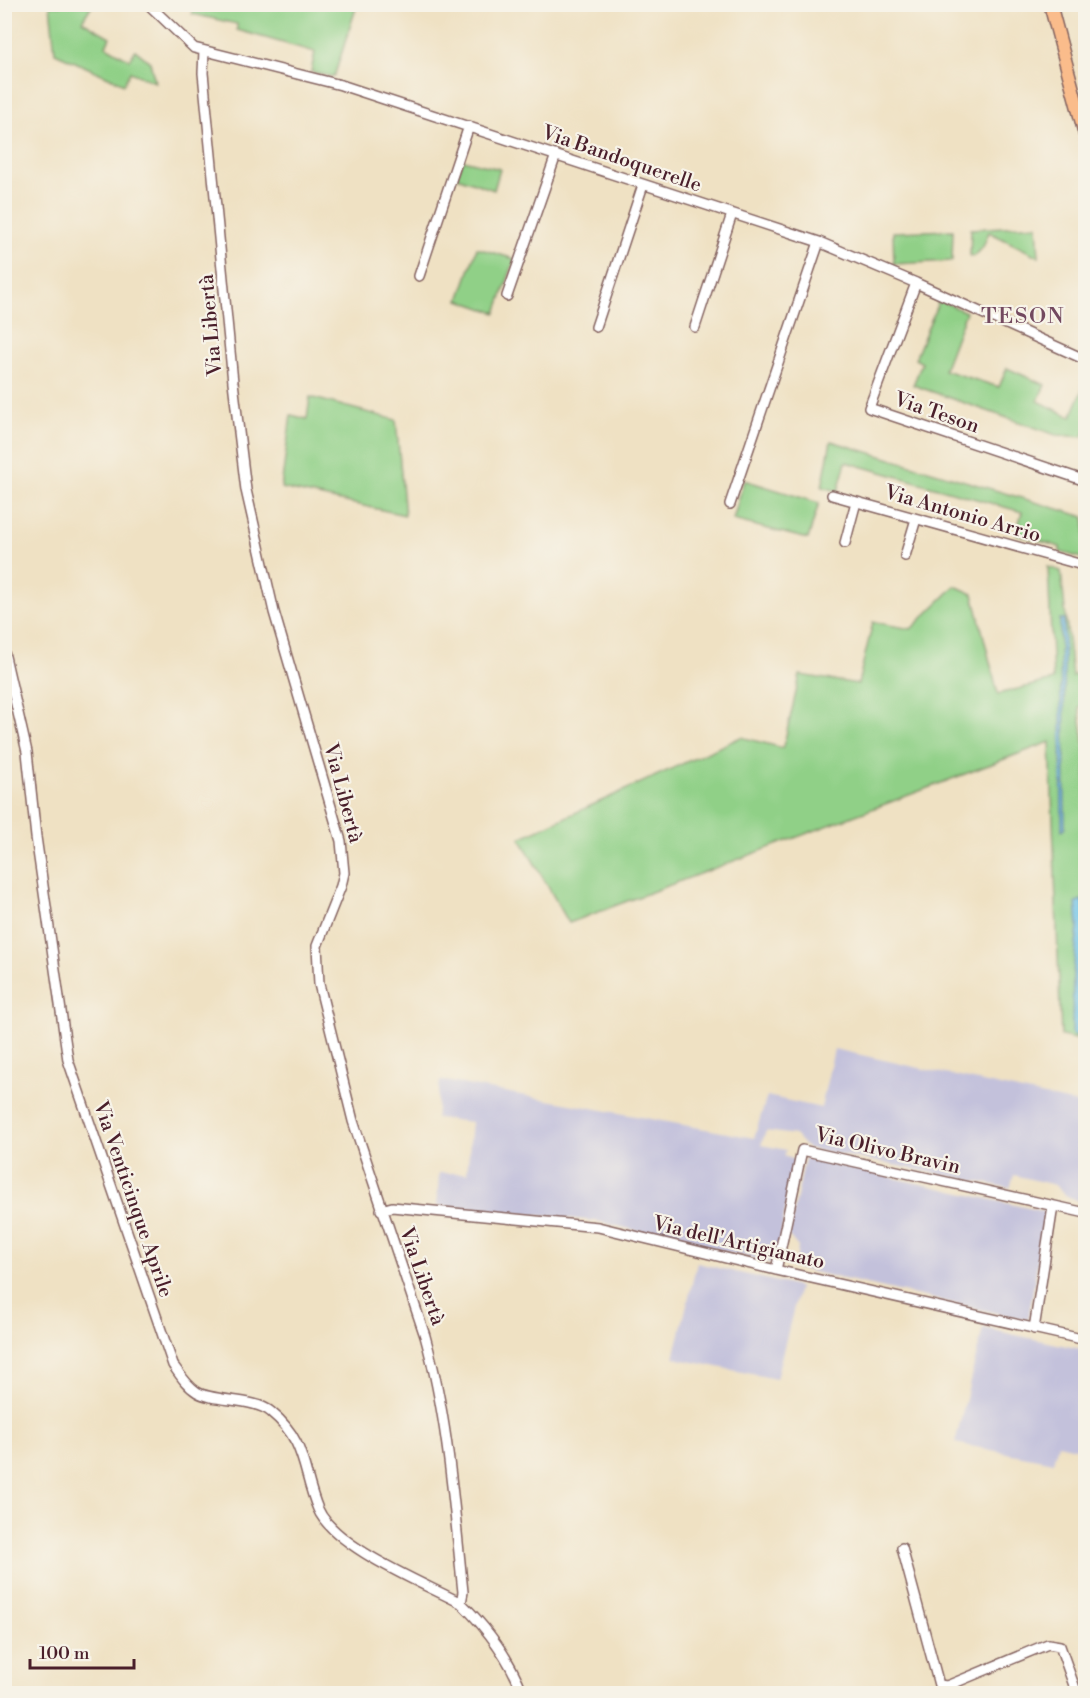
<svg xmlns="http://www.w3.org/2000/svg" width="1090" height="1698" font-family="'Libre Bodoni',serif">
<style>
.industrial{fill:#c3c1db}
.green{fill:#90d087;stroke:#6d7859;stroke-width:1.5}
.water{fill:#6ac2e8;stroke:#5a708a;stroke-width:1.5}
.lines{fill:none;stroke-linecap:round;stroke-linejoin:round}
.stream{stroke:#6ac2e8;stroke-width:2}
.minor-casing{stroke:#846360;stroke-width:12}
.major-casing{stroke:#846360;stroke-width:15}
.minor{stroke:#fff;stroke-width:9}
.major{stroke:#fabc8b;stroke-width:12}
.labels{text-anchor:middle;stroke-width:4.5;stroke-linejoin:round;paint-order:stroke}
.street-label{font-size:20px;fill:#4a1f2b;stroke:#f7f3e8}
.quarter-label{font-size:22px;letter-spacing:1.5px;fill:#73495f;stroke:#f7f3e8}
</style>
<rect width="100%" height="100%" fill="#f7f3e8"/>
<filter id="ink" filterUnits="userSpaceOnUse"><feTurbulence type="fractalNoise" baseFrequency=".0167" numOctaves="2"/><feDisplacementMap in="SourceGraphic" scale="12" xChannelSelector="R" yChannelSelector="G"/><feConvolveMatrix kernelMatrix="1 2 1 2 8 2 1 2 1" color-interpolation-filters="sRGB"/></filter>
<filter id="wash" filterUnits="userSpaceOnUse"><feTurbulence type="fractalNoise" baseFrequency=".008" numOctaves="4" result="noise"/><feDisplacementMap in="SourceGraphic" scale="24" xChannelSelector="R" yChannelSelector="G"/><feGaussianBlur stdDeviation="1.35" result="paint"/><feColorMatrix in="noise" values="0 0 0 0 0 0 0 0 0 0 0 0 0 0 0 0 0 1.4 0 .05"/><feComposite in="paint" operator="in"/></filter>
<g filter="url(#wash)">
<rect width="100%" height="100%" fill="#efe1c3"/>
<path class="industrial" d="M 834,1049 L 1085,1105 L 1085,1202 L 1069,1198 L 1055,1185 L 1014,1175 L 1010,1188 L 807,1148 L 795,1135 L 766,1131 L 761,1145 L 786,1150 L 784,1156 L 795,1160 L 775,1264 L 597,1221 L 437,1206 L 439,1173 L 467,1173 L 472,1122 L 436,1118 L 440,1080 L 754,1138 L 767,1096 L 821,1108 Z
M 805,1158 L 1046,1212 L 1028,1320 L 795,1268 L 798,1247 L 789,1236 Z
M 697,1263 L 799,1287 L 776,1379 L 674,1358 Z
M 983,1328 L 1085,1350 L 1085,1450 L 1058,1444 L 1053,1462 L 955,1443 Z"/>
<path class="green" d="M 50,5 L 92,5 L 82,21 L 110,37 L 106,46 L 130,60 L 135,50 L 150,62 L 155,82 L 130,72 L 124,84 L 55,53 Z
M 192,5 L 192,4 L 357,5 L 334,77 L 311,72 L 315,52 L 237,30 L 237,24 L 192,14 Z
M 463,160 L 500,169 L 494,190 L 457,177 Z
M 1037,225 L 1039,257 L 989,232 L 983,247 L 975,256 L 970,256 L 971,229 Z
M 953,230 L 952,261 L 894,264 L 893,232 Z
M 477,248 L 515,259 L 496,313 L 459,300 Z
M 939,300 L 966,312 L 944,370 L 999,387 L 1007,368 L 1045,385 L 1038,401 L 1071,417 L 1085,384 L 1086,430 L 1083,437 L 1056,435 L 913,385 L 922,363 L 915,359 Z
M 310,397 L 396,420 L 405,515 L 281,488 L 291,415 L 307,419 Z
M 831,441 L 1085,517 L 1085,559 L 1060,552 L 1060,547 L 1016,534 L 1022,512 L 846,462 L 838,491 L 822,487 Z
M 744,480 L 819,503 L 808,539 L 733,520 Z
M 1048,567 L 1061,571 L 1072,676 L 1085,671 L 1085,704 L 1079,707 L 1086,755 L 1085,1041 L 1061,1036 L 1050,742 L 569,923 L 520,838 L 741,737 L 783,748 L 800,675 L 858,684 L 873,622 L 911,629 L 955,586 L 973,594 L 998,694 L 1053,680 Z"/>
<path class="water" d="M 1060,619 L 1064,619 L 1065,828 L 1062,830 Z
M 1082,900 L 1086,912 L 1085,1038 L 1072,1034 L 1073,974 L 1078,926 L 1076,902 Z"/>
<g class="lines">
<path class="stream" d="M 1060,4 L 1063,16"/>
</g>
</g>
<g filter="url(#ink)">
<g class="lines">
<g class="minor-casing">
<path id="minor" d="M 148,4 L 194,48 L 341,85 L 819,242 L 916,283 L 1086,360
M 204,51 L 203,73 L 233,382 L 246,490 L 274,612 L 341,841 L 344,873 L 341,886 L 317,946 L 319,984 L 353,1121 L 425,1336 C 448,1418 454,1506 463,1592 L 461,1603
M 419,276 L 469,126
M 916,283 L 869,408 L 1086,481
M 507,296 L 556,155
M 596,327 L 643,185
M 695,327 L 732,214
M 832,495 L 1086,566
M 730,504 L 819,242
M 845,543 L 856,502
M 905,556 L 916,519
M 4,652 L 27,752 L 36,837 L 68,1060 L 173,1365 C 180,1375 187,1386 197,1392 C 213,1402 255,1398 271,1412 C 307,1441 302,1471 318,1509 C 334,1547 423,1583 461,1603 C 487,1628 510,1659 523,1694
M 381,1210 L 392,1207 L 598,1227 L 776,1270 L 1086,1340
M 776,1270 L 802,1150 L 1086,1213
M 1034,1329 L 1053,1206
M 902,1548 L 939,1685 L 947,1686 L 1048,1644 L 1060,1646 L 1077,1694"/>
</g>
<g class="major-casing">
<path id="major" d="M 1050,4 L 1086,138"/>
</g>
<use href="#minor" class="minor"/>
<use href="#major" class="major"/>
</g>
</g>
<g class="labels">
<g class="street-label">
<text transform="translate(622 158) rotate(19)" y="7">Via Bandoquerelle</text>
<text transform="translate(210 325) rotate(-95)" y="7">Via Libertà</text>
<text transform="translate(937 412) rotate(19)" y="7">Via Teson</text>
<text transform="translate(963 513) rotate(16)" y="7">Via Antonio Arrio</text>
<text transform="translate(344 793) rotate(75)" y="7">Via Libertà</text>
<text transform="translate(888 1150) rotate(13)" y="7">Via Olivo Bravin</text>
<text transform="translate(134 1199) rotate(71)" y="7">Via Venticinque Aprile</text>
<text transform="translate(739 1242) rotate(13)" y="7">Via dell'Artigianato</text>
<text transform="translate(423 1276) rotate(71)" y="7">Via Libertà</text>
</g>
<g class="quarter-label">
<text x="1023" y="323">TESON</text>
</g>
</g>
<rect width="1090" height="1698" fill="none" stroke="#f7f3e8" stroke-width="24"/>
<path d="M30 1659v9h104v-9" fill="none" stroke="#4a1f2b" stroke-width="3"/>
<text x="39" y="1659" font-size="18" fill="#4a1f2b" stroke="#f7f3e8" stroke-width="4.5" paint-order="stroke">100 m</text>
</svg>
